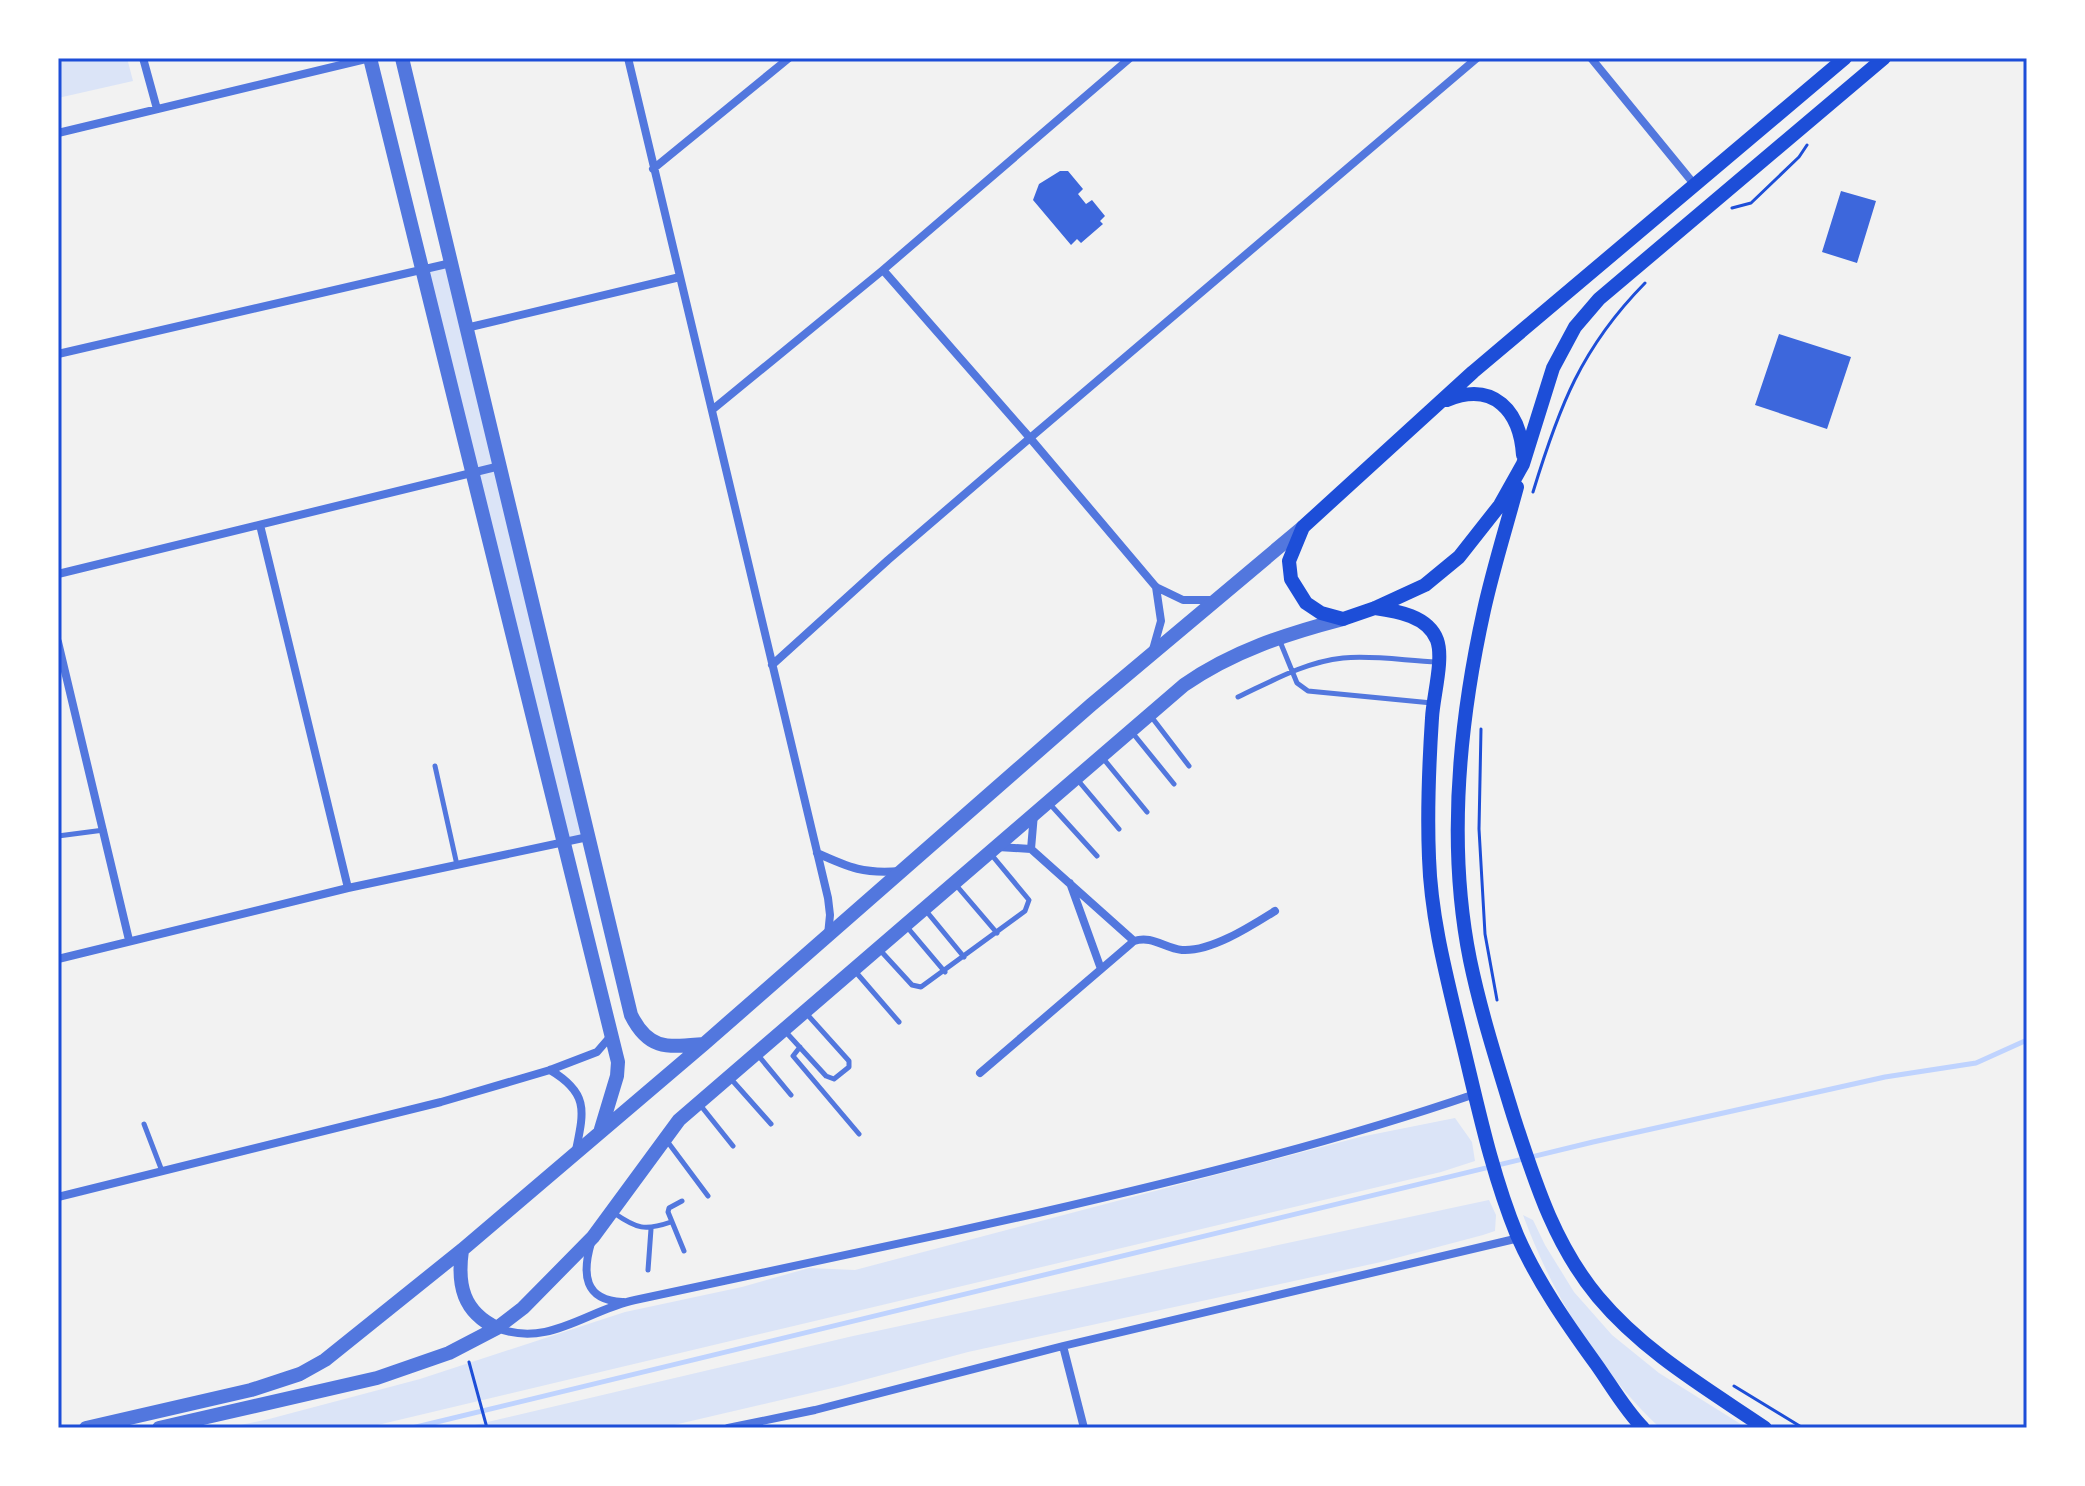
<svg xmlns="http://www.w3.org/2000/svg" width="2085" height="1486" font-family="Arial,sans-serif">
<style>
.green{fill:#dbe4f7}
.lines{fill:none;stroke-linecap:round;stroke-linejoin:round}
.stream{stroke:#bfd3fe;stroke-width:5}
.building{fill:#3d67dc}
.path{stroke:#1d4ed8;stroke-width:3}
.service{stroke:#5277de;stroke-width:5}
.minor{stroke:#5277de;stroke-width:8}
.tertiary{stroke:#5277de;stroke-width:14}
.secondary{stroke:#1d4ed8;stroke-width:14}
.neatline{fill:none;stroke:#1d4ed8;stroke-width:3}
</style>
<rect width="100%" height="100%" fill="#f2f2f2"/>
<path class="green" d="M 58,58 L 127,58 L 133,81 L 58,98 Z
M 451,263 L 588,837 L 563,842 L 422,268 Z
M 1455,1118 L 1472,1142 L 1475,1161 L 1441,1172 L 365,1428 L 226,1428 L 269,1419 L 420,1379 L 625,1312 L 742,1287 L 809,1268 L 855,1270 L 1360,1137 Z
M 1489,1200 L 1496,1215 L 1495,1231 L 1483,1235 L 1381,1262 L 968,1352 L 841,1386 L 661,1428 L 462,1428 L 853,1336 Z
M 1523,1215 L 1533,1220 L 1545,1245 L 1574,1292 L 1612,1335 L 1659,1373 L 1747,1428 L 1660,1428 C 1597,1368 1553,1296 1523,1215 Z"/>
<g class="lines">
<path class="stream" d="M 412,1428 L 1593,1142 L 1885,1077 L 1976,1063 L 2027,1040"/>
</g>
<path class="building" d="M 1060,171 L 1068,171 L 1083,189 L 1078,194 L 1086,204 L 1092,200 L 1105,216 L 1100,221 L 1103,224 L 1081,243 L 1077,239 L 1071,245 L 1033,200 L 1039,184 Z
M 1841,191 L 1876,201 L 1857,263 L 1822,252 Z
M 1779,334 L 1851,357 L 1827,429 L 1755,405 Z"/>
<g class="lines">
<path class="path" d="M 1732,208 L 1751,203 L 1799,157 L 1807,145
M 1533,492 C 1559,407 1581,348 1645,283
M 1481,729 L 1479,829 L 1485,934 L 1497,1000
M 469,1362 L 487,1428
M 1734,1386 L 1803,1428"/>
<path class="service" d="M 1279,639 L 1297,683 L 1308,691 L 1432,703
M 1238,697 C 1272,681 1305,662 1343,658 C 1374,655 1407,661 1437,662
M 1150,715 L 1189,766
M 1131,731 L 1174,784
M 1102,757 L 1147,812
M 435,766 L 457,865
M 1076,778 L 1119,829
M 1048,802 L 1097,856
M 58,836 L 104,830
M 956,885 L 997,933
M 927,912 L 964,957
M 907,927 L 945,972
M 879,949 L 912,985 L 921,987 L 1025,911 L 1029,900 L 990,853
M 854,970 L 899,1022
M 784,1030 L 826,1076 L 834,1079 L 849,1067 L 849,1061 L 805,1012
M 800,1047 L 793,1056 L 859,1134
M 757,1054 L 791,1095
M 731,1079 L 771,1124
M 701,1106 L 733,1146
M 144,1124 L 162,1171
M 667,1141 L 708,1196
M 682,1201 L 669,1208 L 668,1212 L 684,1251
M 614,1213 C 637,1229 645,1231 671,1222
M 648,1270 L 651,1229"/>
<path class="minor" d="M 143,58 L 157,109
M 628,58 L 828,898 L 830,915 L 828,935
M 1591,58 L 1694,184
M 58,133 L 370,58
M 653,169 L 789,58
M 883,270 L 1030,438 L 1156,587 L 1183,600 L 1214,600
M 466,328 L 680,277
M 58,354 L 451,263
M 712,410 L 883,270 L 1130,58
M 260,525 L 348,888
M 58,574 L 500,466
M 58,642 L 129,940
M 1152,653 L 1161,621 L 1156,587
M 772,665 L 888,560 L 1030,438 L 1477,58
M 998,847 L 1031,849 L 1134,941
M 1031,849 L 1034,814
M 817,853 C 850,868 864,874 900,871
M 1070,883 L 1101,969
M 58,959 L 348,888 L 588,837
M 550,1070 C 589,1093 584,1111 576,1150
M 980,1073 L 1134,941 C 1152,935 1164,948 1182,950 C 1211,952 1251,926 1275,911
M 58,1197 L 441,1102 L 550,1070 L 597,1052 L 610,1037
M 591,1243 C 582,1274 584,1300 622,1302
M 497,1328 C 549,1348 587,1310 635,1300 C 770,1272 904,1243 1038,1213 C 1185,1179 1332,1143 1475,1094
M 1063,1346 L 1084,1428
M 728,1428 L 815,1410 L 1063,1346 L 1519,1238"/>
<path class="tertiary" d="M 370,58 L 618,1062 L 617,1076 L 601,1129
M 402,58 L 631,1015 C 649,1051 668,1047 704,1044
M 462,1250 C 457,1285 463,1312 497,1328
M 86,1428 L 251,1390 L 300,1374 L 325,1360 L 462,1250 L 704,1044 L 1091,705 L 1303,527
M 159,1428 L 377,1378 L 449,1353 L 497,1328 L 523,1308 L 593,1237 L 679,1120 L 1184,685 C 1233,651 1286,634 1343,619"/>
<path class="secondary" d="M 1845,58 L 1473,372 L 1303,527 L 1289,561 L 1291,579 L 1306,603 L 1321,613 L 1343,619 L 1375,608 L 1425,585 L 1459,557 L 1500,505 L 1523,464 L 1553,368 L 1575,327 L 1599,299 L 1884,58
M 1447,400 C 1494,381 1520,411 1523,455
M 1517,487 C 1506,528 1493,569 1484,610 C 1459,723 1447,846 1470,960 C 1481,1013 1498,1066 1514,1118 C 1535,1182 1554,1244 1598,1297 C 1644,1352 1706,1388 1765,1428
M 1375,608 C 1397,611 1428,616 1437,640 C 1444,659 1433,697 1432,718 C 1429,764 1427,812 1429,858 C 1431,919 1447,978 1461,1037 C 1477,1102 1491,1172 1517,1235 C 1537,1281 1567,1324 1596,1364 C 1611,1385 1625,1410 1643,1428"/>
</g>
<rect width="2085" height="1486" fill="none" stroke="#ffffff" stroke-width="120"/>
<rect x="60" y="60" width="1965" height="1366" class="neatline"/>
</svg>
